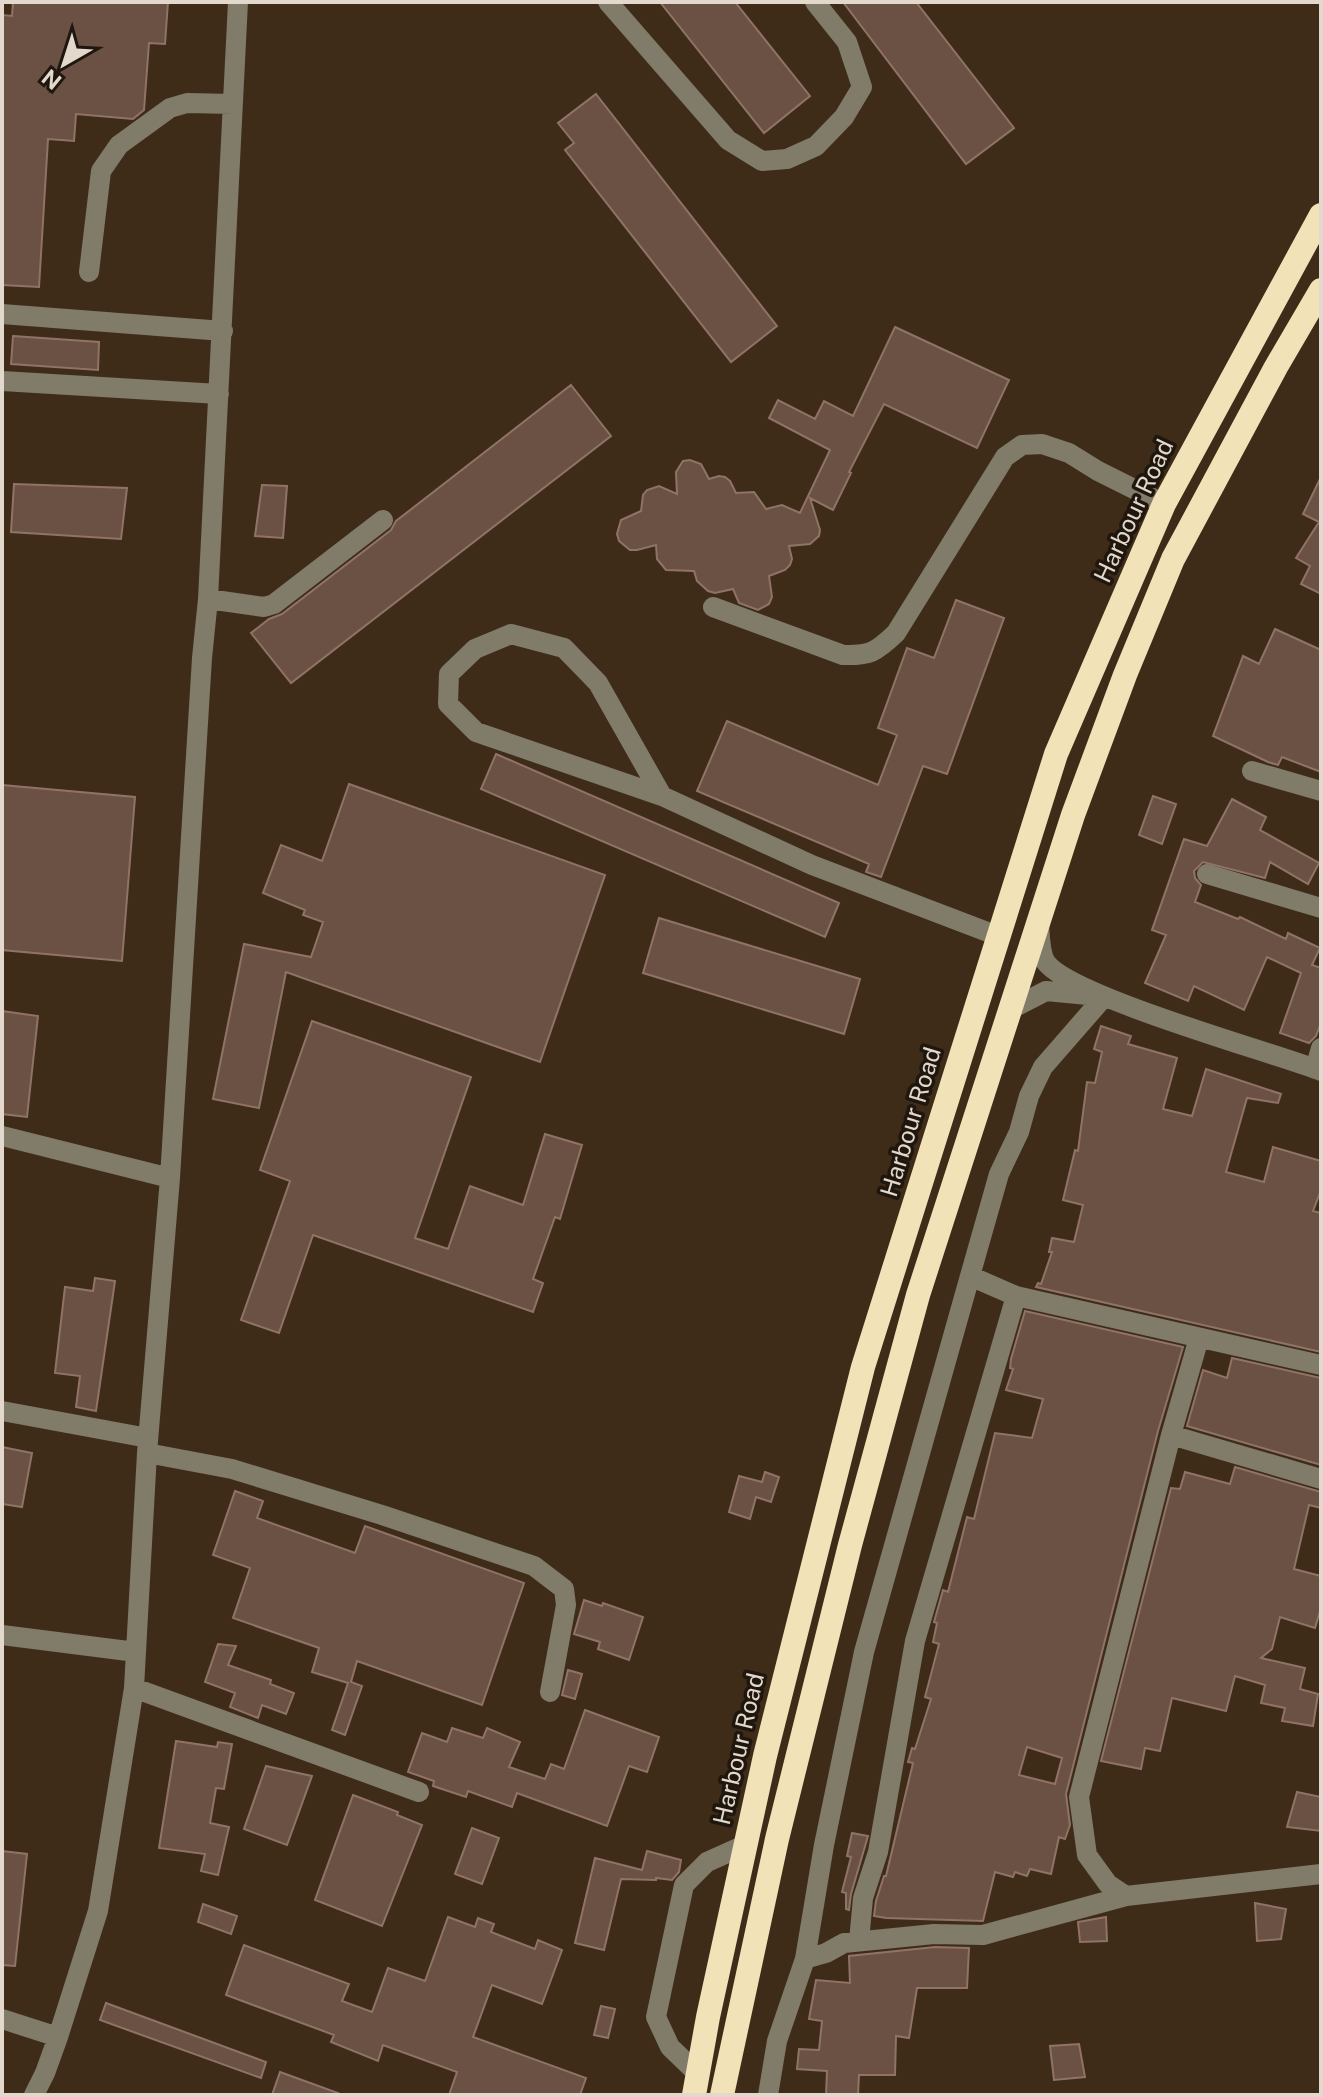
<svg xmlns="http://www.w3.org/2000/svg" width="1323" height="2097" font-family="'Public Sans',sans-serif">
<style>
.building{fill:#6b5044;stroke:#907366;stroke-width:2;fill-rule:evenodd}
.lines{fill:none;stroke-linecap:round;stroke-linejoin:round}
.minor{stroke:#817b6a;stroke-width:20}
.highway{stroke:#f1e2b8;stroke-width:24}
.labels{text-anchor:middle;stroke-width:7;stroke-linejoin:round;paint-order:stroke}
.street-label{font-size:24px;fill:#e3d8cc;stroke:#1f170e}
</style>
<rect width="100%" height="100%" fill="#3e2c19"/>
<path class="building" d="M 13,2 L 168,2 L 165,44 L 149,43 L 144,110 L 133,119 L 76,114 L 74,141 L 48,139 L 39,287 L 2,285 L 2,15 L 12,16 Z
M 660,2 L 735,2 L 810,96 L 764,133 Z
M 843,2 L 916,2 L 1014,128 L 966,164 Z
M 596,94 L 777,326 L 731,362 L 565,150 L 574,143 L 558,123 Z
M 895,327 L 1009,380 L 977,448 L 884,404 L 849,472 L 851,473 L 833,510 L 810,498 L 820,530 L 819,536 L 810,544 L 789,546 L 792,559 L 790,565 L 785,570 L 769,576 L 772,597 L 769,604 L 758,610 L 739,603 L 733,589 L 715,593 L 708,591 L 697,581 L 694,571 L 666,570 L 657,559 L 656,545 L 637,550 L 630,550 L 619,541 L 617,534 L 621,520 L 641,511 L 643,495 L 647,490 L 659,486 L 677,494 L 676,472 L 683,461 L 690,460 L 701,464 L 709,479 L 719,476 L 725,477 L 730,481 L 736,493 L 754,492 L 766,509 L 782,505 L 800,513 L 830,450 L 769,418 L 778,400 L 815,419 L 824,401 L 853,416 Z
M 13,336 L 99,342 L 98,370 L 11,364 Z
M 571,385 L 611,436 L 291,683 L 251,633 L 269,619 L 282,614 L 391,530 L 396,521 Z
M 1321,477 L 1321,594 L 1301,584 L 1310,566 L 1296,558 L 1319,522 L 1303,514 Z
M 14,484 L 127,488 L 121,539 L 11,532 Z
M 262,485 L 287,486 L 283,538 L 255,536 Z
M 956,600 L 1004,618 L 947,774 L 923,766 L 881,877 L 866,872 L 869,864 L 697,791 L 727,721 L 878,785 L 897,735 L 878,728 L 907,648 L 934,658 Z
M 1275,629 L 1321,650 L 1321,772 L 1282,757 L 1278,765 L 1268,762 L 1213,736 L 1243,656 L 1259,664 Z
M 496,754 L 839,903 L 825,937 L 481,789 Z
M 349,784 L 605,875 L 540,1062 L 286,972 L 259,1108 L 213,1099 L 244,944 L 311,957 L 323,922 L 303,915 L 305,910 L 263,893 L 281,845 L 322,861 Z
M 2,785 L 135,797 L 122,961 L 2,950 Z
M 1153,796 L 1176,804 L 1162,844 L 1139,835 Z
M 1232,799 L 1266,817 L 1260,830 L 1319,863 L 1308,884 L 1270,862 L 1265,878 L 1203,862 L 1194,871 L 1195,878 L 1201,885 L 1195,902 L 1238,919 L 1240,917 L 1286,939 L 1288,933 L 1320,948 L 1312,965 L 1321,968 L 1321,1023 L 1316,1036 L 1309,1043 L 1280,1033 L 1301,973 L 1267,957 L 1244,1010 L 1194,986 L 1188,1001 L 1145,983 L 1166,935 L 1152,930 L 1184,839 L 1207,846 Z
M 659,918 L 860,979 L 844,1034 L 643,973 Z
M 2,1011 L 38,1016 L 27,1117 L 2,1114 Z
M 312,1021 L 471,1077 L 415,1238 L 448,1249 L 470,1186 L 523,1205 L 545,1134 L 582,1145 L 560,1219 L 555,1217 L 533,1279 L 543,1283 L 533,1312 L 313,1235 L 279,1333 L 241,1320 L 290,1181 L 260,1170 Z
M 1101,1026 L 1131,1036 L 1128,1044 L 1177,1058 L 1163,1109 L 1192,1116 L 1206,1069 L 1281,1094 L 1278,1103 L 1247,1098 L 1226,1172 L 1264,1182 L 1273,1147 L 1321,1161 L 1321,1190 L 1313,1211 L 1321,1213 L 1321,1352 L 1036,1287 L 1038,1283 L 1041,1284 L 1052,1252 L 1049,1252 L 1052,1238 L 1074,1242 L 1083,1205 L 1063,1200 L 1075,1150 L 1078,1151 L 1087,1082 L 1095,1083 L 1102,1052 L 1094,1049 Z
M 95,1278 L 115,1281 L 96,1411 L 76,1407 L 80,1376 L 55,1373 L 65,1287 L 93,1291 Z
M 1025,1311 L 1183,1347 L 1158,1431 L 1066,1794 L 1070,1825 L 1065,1839 L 1059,1837 L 1051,1874 L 1030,1869 L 1027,1876 L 1015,1872 L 1013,1877 L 995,1872 L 983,1921 L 886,1918 L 874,1916 L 876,1901 L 884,1876 L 886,1876 L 913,1763 L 908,1762 L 912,1748 L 915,1749 L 931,1699 L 925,1697 L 939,1644 L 933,1642 L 937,1623 L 934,1622 L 943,1590 L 948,1592 L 967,1517 L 974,1519 L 995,1433 L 1032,1438 L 1043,1399 L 1006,1390 L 1013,1369 L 1010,1368 L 1011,1359 ZM 1027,1747 L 1062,1758 L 1055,1784 L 1019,1775 Z
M 1232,1358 L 1321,1378 L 1321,1465 L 1187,1426 L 1203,1370 L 1227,1378 Z
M 2,1447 L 32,1453 L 22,1507 L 2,1504 Z
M 1235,1467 L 1321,1492 L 1321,1508 L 1309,1505 L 1294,1569 L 1321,1576 L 1321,1608 L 1315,1628 L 1280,1617 L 1272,1649 L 1261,1658 L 1305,1668 L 1300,1689 L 1318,1694 L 1313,1726 L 1282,1721 L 1285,1708 L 1261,1703 L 1265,1685 L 1235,1676 L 1226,1711 L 1172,1698 L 1160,1751 L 1145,1748 L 1141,1769 L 1101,1761 L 1171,1488 L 1180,1489 L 1185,1472 L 1230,1484 Z
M 765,1472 L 779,1477 L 771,1502 L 756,1497 L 750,1519 L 729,1512 L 739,1476 L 762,1482 Z
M 235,1491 L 263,1501 L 257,1518 L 355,1553 L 365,1526 L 524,1583 L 482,1705 L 357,1661 L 351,1682 L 362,1686 L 345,1735 L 332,1730 L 348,1683 L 312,1672 L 319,1648 L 233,1618 L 250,1568 L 213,1555 Z
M 584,1600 L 602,1606 L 603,1603 L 643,1617 L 629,1660 L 598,1649 L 600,1642 L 574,1634 Z
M 218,1644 L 236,1646 L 228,1665 L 271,1680 L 270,1684 L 294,1693 L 286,1714 L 262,1705 L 258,1718 L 230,1707 L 235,1693 L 205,1682 Z
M 568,1670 L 582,1674 L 575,1699 L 562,1695 Z
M 585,1710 L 659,1737 L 647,1772 L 629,1766 L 607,1826 L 517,1793 L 512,1807 L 468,1791 L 466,1797 L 433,1786 L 434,1781 L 408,1772 L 422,1733 L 447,1742 L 452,1728 L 483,1738 L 487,1728 L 520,1742 L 509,1767 L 545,1779 L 551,1764 L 564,1769 Z
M 176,1741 L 217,1747 L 218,1742 L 232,1744 L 224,1789 L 216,1788 L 210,1823 L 229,1827 L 218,1875 L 201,1871 L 205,1854 L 159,1848 Z
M 266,1766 L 312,1776 L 287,1845 L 244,1829 Z
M 1297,1792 L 1321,1797 L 1321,1831 L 1287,1827 Z
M 353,1795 L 398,1812 L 397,1815 L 422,1825 L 382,1926 L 315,1900 Z
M 472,1828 L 499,1838 L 482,1884 L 455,1874 Z
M 852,1833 L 868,1836 L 851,1894 L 849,1910 L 846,1909 L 846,1893 L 842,1892 L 851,1857 L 847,1856 Z
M 2,1851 L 27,1854 L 15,1966 L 2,1965 Z
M 647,1851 L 681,1860 L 679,1872 L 672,1880 L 656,1878 L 656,1880 L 621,1879 L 604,1950 L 575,1943 L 595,1858 L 642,1870 Z
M 1255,1903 L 1286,1909 L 1281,1939 L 1257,1941 Z
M 203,1904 L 237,1916 L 231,1934 L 198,1922 Z
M 448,1917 L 475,1927 L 478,1918 L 494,1924 L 491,1932 L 535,1949 L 538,1940 L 562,1950 L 542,2004 L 492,1985 L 473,2037 L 586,2078 L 580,2095 L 449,2095 L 457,2072 L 383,2045 L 378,2061 L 331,2042 L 334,2035 L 226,1995 L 244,1945 L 349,1984 L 342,2001 L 372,2012 L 388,1968 L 425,1981 Z
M 1106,1917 L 1107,1941 L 1080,1942 L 1078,1922 Z
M 935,1947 L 969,1948 L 967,1988 L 917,1988 L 909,2038 L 896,2036 L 895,2075 L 859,2075 L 858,2095 L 826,2095 L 827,2071 L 797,2069 L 799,2049 L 819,2050 L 822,2021 L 809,2019 L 816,1980 L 850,1983 L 849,1956 Z
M 106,2003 L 266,2062 L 261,2078 L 100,2020 Z
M 601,2006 L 615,2009 L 608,2038 L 594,2035 Z
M 1079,2044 L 1085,2077 L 1054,2080 L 1050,2046 Z
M 280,2072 L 338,2093 L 337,2095 L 272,2095 Z"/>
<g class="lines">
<path class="minor" d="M 608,2 L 728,140 L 762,161 L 787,159 L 816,146 L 844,117 L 862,87 L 847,42 L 815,2
M 89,272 L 101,171 L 119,145 L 170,108 L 187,103 L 233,104
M 2,314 L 223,331
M 2,381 L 219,394
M 208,599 L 264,607 L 274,604 L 383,520
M 713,607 L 843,655 C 870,656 876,652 896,633 L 1005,457 L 1022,445 L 1042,444 L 1069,453 L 1098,471 L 1164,504
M 1252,771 L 1321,791
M 662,796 L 598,683 L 564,648 L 511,634 L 475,649 L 449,674 L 448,704 L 476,732 L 662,796 L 812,865 L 998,936
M 1207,874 L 1321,908
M 1039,925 C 1040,936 1040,952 1045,961 C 1067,996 1272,1052 1321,1071
M 1104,997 L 1043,1067 L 1029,1096 L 1019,1132 L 999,1174 L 970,1276 L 1016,1296 L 1321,1365
M 1009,1010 L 1046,991 L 1088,995
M 1315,1069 L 1321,1048
M 2,1136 L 170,1178
M 2,1411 L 148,1438
M 1171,1435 L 1199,1338
M 147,1453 L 232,1469 L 382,1515 L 534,1566 L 564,1589 L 566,1605 L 550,1692
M 2,1635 L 136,1652
M 134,1688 L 419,1792
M 1126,1896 L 1108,1884 L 1087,1855 L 1079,1797 L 1171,1435 L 1321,1479
M 859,1941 L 863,1898 L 878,1852 L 915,1641 L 1016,1296
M 805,1959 L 824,1845 L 864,1652 L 970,1276
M 2,2019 L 58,2037
M 698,2074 L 670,2047 L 656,2017 L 684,1885 L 707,1862 L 745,1845
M 34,2095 L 45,2073 L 58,2037 L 98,1911 L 134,1688 L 147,1453 L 170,1178 L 202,658 L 208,599 L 238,2
M 768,2095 L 777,2041 L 805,1959 L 826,1953 L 844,1943 L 934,1934 L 983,1935 L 1126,1896 L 1321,1874"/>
<path class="highway" d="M 694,2095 L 708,2017 L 765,1756 L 863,1367 L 1056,754 L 1164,504 L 1321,215
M 722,2095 L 777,1839 L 850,1545 L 918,1295 L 1073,815 L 1125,675 L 1173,559 L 1276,367 L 1321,290"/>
</g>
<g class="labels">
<g class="street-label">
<text transform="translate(1134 511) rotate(-65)" y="8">Harbour Road</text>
<text transform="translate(911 1122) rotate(-73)" y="8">Harbour Road</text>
<text transform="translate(739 1749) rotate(-77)" y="8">Harbour Road</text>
</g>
</g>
<rect width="1323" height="2097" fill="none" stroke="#e3d8cc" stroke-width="8"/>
<g transform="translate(64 64) rotate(219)" stroke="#1f170e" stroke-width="6" paint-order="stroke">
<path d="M0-6L14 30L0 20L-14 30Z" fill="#e3d8cc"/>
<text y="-12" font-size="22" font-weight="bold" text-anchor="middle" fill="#e3d8cc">N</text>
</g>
</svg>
